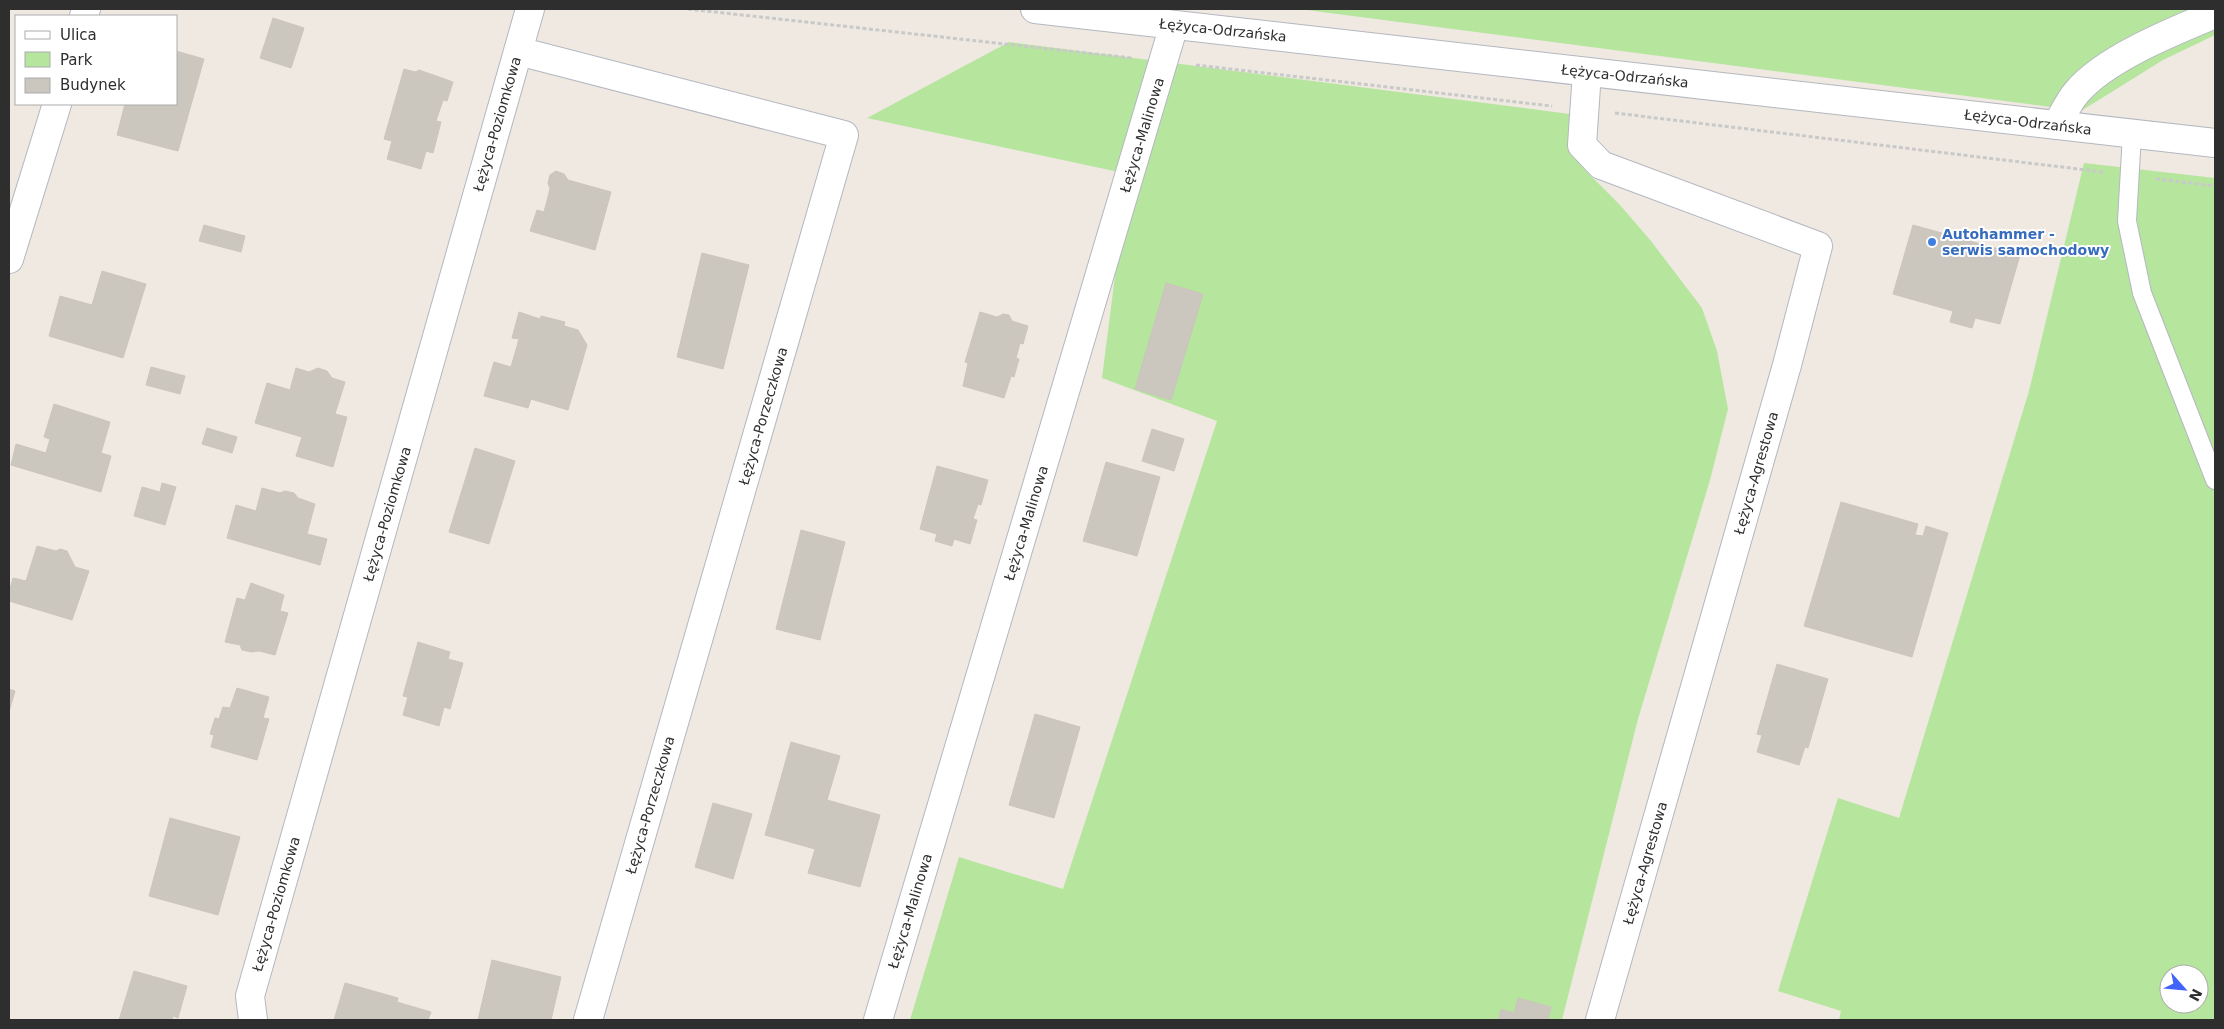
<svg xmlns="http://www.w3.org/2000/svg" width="2224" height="1029" font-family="'DejaVu Sans',sans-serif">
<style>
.green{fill:#b6e59e;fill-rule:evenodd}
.building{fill:#cbc7bf;stroke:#cbc5ba}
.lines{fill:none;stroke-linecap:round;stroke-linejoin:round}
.service-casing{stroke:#b4b7c1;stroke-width:20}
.minor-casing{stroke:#b4b7c1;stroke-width:30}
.secondary-casing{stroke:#b4b7c1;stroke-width:30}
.path{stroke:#c9c9c9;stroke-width:3;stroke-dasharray:4 2.5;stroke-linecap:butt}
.service{stroke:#fff;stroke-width:18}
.minor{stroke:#fff;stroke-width:28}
.secondary{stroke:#fff;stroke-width:28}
.shop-dot{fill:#3f7fe0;stroke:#fff;stroke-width:2}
.labels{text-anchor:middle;stroke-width:4;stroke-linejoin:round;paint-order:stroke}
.street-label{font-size:14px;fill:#2e2e2e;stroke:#fff}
.shop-label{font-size:14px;font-weight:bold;fill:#366cbe;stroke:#fff;text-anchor:start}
</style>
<rect width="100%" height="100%" fill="#efe9e1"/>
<path class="green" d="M 1299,9 L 2215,9 L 2215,35 L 2163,60 L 2081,111 Z
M 1009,42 L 1570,114 L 1569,136 L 1583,168 L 1620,205 L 1651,241 L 1702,308 L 1717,351 L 1728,409 L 1710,480 L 1638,719 L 1562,1020 L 910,1020 L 959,857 L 1063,889 L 1217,421 L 1102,378 L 1128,174 L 867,118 Z
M 2084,163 L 2215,178 L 2215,1020 L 1839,1020 L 1841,1011 L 1778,991 L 1838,798 L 1899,818 L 2029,391 ZM 2169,974 L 2199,974 L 2199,1004 L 2169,1004 Z"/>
<path class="building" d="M 273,18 L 304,28 L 291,68 L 260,58 Z
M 176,51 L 204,59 L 178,151 L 117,135 L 125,104 L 176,104 Z
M 404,69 L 415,72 L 419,70 L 453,82 L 447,101 L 443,100 L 436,121 L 441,122 L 433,153 L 426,151 L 421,169 L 387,159 L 392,141 L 384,139 Z
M 556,171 L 564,174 L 568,180 L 611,192 L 595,250 L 530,231 L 537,210 L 544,212 L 550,189 L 548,183 L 550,175 Z
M 204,225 L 245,236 L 241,252 L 199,241 Z
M 1913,225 L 2020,255 L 2000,324 L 1975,318 L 1972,328 L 1950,322 L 1953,311 L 1893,294 Z
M 702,253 L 749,265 L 723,369 L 677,357 Z
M 102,271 L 146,284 L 123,358 L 49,336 L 60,296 L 92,305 Z
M 1166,283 L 1203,294 L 1171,400 L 1135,389 Z
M 519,312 L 540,319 L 541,316 L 565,322 L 564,326 L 578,330 L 587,345 L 568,410 L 531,399 L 528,408 L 484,396 L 494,362 L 511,367 L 519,339 L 512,338 Z
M 980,312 L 997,317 L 1003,314 L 1009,315 L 1012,321 L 1028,326 L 1023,344 L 1020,343 L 1016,358 L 1019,359 L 1014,377 L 1011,376 L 1004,398 L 963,386 L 968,363 L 965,362 Z
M 151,367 L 185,376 L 180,394 L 146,385 Z
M 296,368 L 309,372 L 318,368 L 327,371 L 332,378 L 345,382 L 335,414 L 347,417 L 333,467 L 296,456 L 302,437 L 255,423 L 267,383 L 290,390 Z
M 54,404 L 110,422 L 101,453 L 111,456 L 101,492 L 11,465 L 16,444 L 46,453 L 50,439 L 44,437 Z
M 207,428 L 237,437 L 232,453 L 202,444 Z
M 1152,429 L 1184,439 L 1174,471 L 1142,461 Z
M 475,448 L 515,461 L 489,544 L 449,532 Z
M 1106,462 L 1160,477 L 1137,556 L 1083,541 Z
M 937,466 L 988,480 L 981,505 L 978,504 L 973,519 L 977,520 L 970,544 L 954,539 L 952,546 L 935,541 L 937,534 L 920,529 Z
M 162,483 L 176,487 L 165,525 L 134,516 L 142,487 L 160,492 Z
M 262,488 L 280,493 L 285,491 L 294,493 L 298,498 L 315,504 L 307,534 L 327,539 L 320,565 L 227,538 L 236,505 L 256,511 Z
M 1841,502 L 1918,524 L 1915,535 L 1923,536 L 1926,526 L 1948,533 L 1912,657 L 1804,626 Z
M 801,530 L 845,542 L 820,640 L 776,629 Z
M 37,546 L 56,551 L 60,549 L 67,551 L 75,567 L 89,571 L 72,620 L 9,601 L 9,593 L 13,578 L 26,581 Z
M 251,583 L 284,595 L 280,611 L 288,613 L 275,655 L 259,651 L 252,652 L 242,650 L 240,645 L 225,642 L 237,598 L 245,600 Z
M 418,642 L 450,652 L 448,659 L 463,663 L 450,709 L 444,707 L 439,726 L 403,715 L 408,697 L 403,696 Z
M 1777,664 L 1828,679 L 1808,748 L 1805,747 L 1799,765 L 1757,752 L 1762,735 L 1757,734 Z
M 237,688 L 269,697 L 263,718 L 269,719 L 257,760 L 211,747 L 214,735 L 210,734 L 215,718 L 219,719 L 223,707 L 230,708 Z
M 9,689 L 15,691 L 9,712 Z
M 1035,714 L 1080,727 L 1054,818 L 1009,805 Z
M 791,742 L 840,756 L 827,800 L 880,815 L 860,887 L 808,873 L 815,849 L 765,835 Z
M 713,803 L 752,814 L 733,879 L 695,867 Z
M 170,818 L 240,837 L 218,915 L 149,896 Z
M 492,960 L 561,977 L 551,1020 L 478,1020 Z
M 134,971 L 187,986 L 178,1018 L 173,1016 L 172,1020 L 119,1020 Z
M 345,983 L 398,998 L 397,1002 L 431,1012 L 428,1020 L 334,1020 Z
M 1518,998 L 1551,1007 L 1548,1020 L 1498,1020 L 1501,1009 L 1514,1013 Z"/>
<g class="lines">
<g class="service-casing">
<path id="service" d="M 2132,134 L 2127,221 L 2142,293 L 2215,480"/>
</g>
<g class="minor-casing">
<path id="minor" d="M 84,16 L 86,9
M 518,51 L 844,135 L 588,1020
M 1587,72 L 1582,145 L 1601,165 L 1818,246 L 1787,365 L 1600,1020
M 2057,125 C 2063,114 2069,101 2077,92 C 2106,58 2174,31 2215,14
M 9,259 L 57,104
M 253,1020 L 250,996 L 530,9
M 878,1020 L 1174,25"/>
</g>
<g class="secondary-casing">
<path id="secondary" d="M 1035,9 L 2215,143"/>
</g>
<path class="path" d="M 688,9 L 1132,58
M 1196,65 L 1552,106
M 1615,113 L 2103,172
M 2156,179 L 2215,186"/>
<use href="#service" class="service"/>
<use href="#minor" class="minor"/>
<use href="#secondary" class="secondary"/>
</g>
<circle class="shop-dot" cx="1932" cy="242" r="5"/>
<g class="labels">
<g class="street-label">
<text transform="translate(1223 30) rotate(6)" y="5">Łężyca-Odrzańska</text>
<text transform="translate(1625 76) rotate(6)" y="5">Łężyca-Odrzańska</text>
<text transform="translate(2028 122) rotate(7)" y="5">Łężyca-Odrzańska</text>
<text transform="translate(497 124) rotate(-74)" y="5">Łężyca-Poziomkowa</text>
<text transform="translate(1142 135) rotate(-73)" y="5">Łężyca-Malinowa</text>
<text transform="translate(763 416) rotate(-74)" y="5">Łężyca-Porzeczkowa</text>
<text transform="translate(1756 473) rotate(-74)" y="5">Łężyca-Agrestowa</text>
<text transform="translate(387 514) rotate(-74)" y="5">Łężyca-Poziomkowa</text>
<text transform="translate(1026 523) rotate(-73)" y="5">Łężyca-Malinowa</text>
<text transform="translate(650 805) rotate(-74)" y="5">Łężyca-Porzeczkowa</text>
<text transform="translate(1645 863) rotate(-74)" y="5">Łężyca-Agrestowa</text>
<text transform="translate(276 904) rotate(-74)" y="5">Łężyca-Poziomkowa</text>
<text transform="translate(910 911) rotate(-73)" y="5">Łężyca-Malinowa</text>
</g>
<g class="shop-label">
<text x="1942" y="239">Autohammer -<tspan x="1942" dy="16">serwis samochodowy</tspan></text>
</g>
</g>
<rect width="2224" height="1029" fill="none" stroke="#2e2e2e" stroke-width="20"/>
<rect x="15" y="15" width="162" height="90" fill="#ffffff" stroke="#ababab"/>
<rect x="25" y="31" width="25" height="8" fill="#ffffff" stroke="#ababab"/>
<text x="60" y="40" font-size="15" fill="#2e2e2e">Ulica</text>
<rect x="25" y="52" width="25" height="15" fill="#b6e59e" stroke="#ababab"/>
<text x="60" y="65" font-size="15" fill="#2e2e2e">Park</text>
<rect x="25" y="78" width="25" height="15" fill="#cbc7bf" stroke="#ababab"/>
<text x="60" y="90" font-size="15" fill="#2e2e2e">Budynek</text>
<g transform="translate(2184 989) rotate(117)"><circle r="24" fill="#ffffff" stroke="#ababab"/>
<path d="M0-4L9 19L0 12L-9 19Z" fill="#4264fb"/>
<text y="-8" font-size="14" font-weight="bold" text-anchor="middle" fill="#2e2e2e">N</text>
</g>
</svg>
